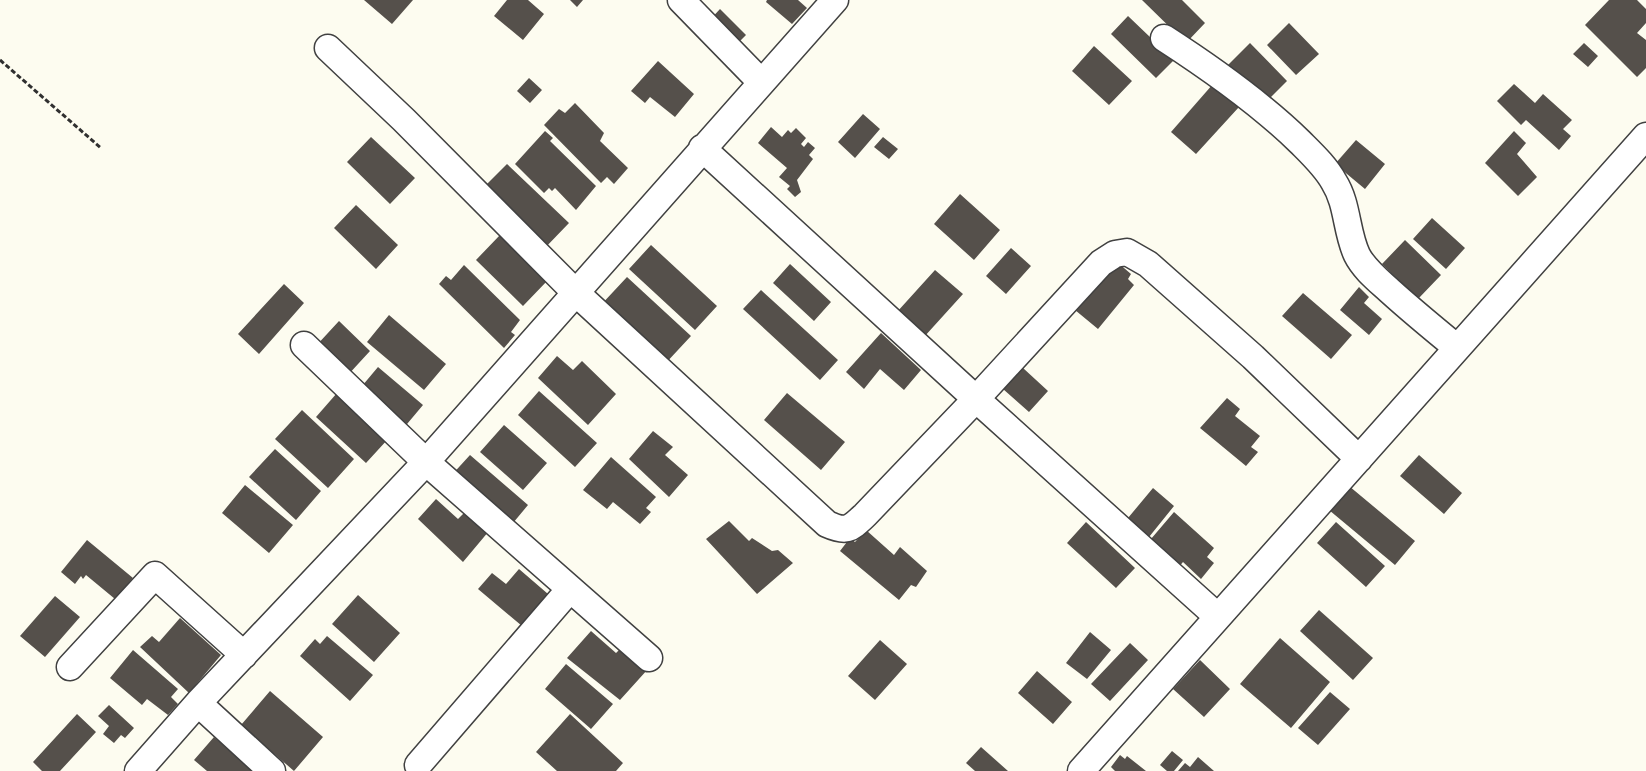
<svg xmlns="http://www.w3.org/2000/svg" width="1646" height="771" font-family="'IBM Plex Serif',serif">
<style>
.building{fill:#55504b}
.lines{fill:none;stroke-linecap:round;stroke-linejoin:round}
.street-casing{stroke:#414141;stroke-width:29}
.path{stroke:#303030;stroke-width:3;stroke-dasharray:5 2.5;stroke-linecap:butt}
.street{stroke:#fff;stroke-width:26}
</style>
<rect width="100%" height="100%" fill="#fdfcf0"/>
<path class="building" d="M 364,0 L 413,0 L 392,24 Z
M 507,0 L 528,0 L 544,14 L 523,40 L 494,16 Z
M 570,0 L 583,0 L 577,7 Z
M 767,0 L 798,0 L 807,8 L 792,24 L 766,2 Z
M 1142,0 L 1182,0 L 1205,23 L 1186,43 Z
M 1609,0 L 1637,0 L 1646,9 L 1646,23 L 1637,33 L 1646,40 L 1646,68 L 1637,77 L 1585,25 Z
M 720,9 L 746,35 L 733,48 L 707,23 Z
M 1128,16 L 1174,60 L 1156,78 L 1111,34 Z
M 1289,23 L 1319,54 L 1296,75 L 1267,45 Z
M 1250,43 L 1287,81 L 1263,105 L 1226,67 Z
M 1584,43 L 1598,56 L 1588,67 L 1573,54 Z
M 1094,46 L 1132,81 L 1109,105 L 1072,71 Z
M 658,61 L 694,94 L 675,117 L 650,97 L 645,103 L 631,91 Z
M 529,78 L 542,90 L 530,103 L 517,91 Z
M 1213,84 L 1239,107 L 1196,154 L 1171,132 Z
M 1514,84 L 1535,103 L 1543,94 L 1572,120 L 1563,129 L 1571,136 L 1559,150 L 1526,120 L 1521,125 L 1497,101 Z
M 575,103 L 604,133 L 600,141 L 628,168 L 614,184 L 607,177 L 601,183 L 544,125 L 559,109 L 565,113 Z
M 863,114 L 880,129 L 855,158 L 838,142 Z
M 771,127 L 782,137 L 788,130 L 791,133 L 796,128 L 806,138 L 801,144 L 804,147 L 808,142 L 815,148 L 809,155 L 813,159 L 797,180 L 801,192 L 795,197 L 787,189 L 790,186 L 779,177 L 787,168 L 758,143 Z
M 545,131 L 553,138 L 550,141 L 596,186 L 576,210 L 555,188 L 552,191 L 549,188 L 544,193 L 515,164 Z
M 1514,131 L 1526,143 L 1517,154 L 1537,177 L 1518,196 L 1485,163 Z
M 371,137 L 415,178 L 390,204 L 347,162 Z
M 883,137 L 898,149 L 889,159 L 874,147 Z
M 1356,140 L 1385,164 L 1365,189 L 1335,164 Z
M 507,164 L 569,223 L 542,251 L 480,191 Z
M 960,194 L 1000,230 L 974,260 L 934,224 Z
M 356,205 L 398,245 L 376,269 L 334,228 Z
M 1432,218 L 1465,248 L 1446,269 L 1413,239 Z
M 500,235 L 548,280 L 523,306 L 476,260 Z
M 1405,240 L 1441,275 L 1418,299 L 1382,264 Z
M 651,245 L 717,306 L 695,330 L 629,269 Z
M 1011,248 L 1031,266 L 1006,294 L 986,276 Z
M 1117,262 L 1131,274 L 1128,279 L 1134,285 L 1098,329 L 1075,310 Z
M 790,264 L 831,302 L 814,321 L 773,283 Z
M 464,265 L 520,320 L 511,332 L 515,335 L 504,348 L 439,284 L 446,276 L 451,280 Z
M 935,270 L 963,294 L 924,337 L 897,312 Z
M 627,277 L 691,336 L 664,365 L 599,307 Z
M 284,284 L 304,303 L 259,354 L 238,334 Z
M 1359,287 L 1369,297 L 1364,303 L 1382,319 L 1369,335 L 1340,310 Z
M 761,290 L 838,360 L 820,380 L 743,309 Z
M 1303,293 L 1352,335 L 1331,359 L 1282,316 Z
M 389,315 L 446,364 L 424,390 L 367,342 Z
M 339,321 L 370,351 L 347,376 L 315,347 Z
M 881,333 L 921,370 L 904,390 L 880,369 L 864,389 L 846,372 Z
M 557,356 L 573,370 L 582,361 L 616,394 L 588,425 L 538,378 Z
M 378,367 L 423,405 L 402,430 L 357,392 Z
M 1023,368 L 1048,391 L 1029,412 L 1003,389 Z
M 539,391 L 597,443 L 575,467 L 518,415 Z
M 337,393 L 388,439 L 366,463 L 316,417 Z
M 787,393 L 845,442 L 821,470 L 764,420 Z
M 1227,398 L 1240,409 L 1235,416 L 1260,436 L 1251,447 L 1258,452 L 1246,466 L 1200,428 Z
M 302,410 L 354,459 L 328,488 L 275,439 Z
M 504,425 L 547,463 L 523,490 L 480,452 Z
M 653,431 L 673,447 L 665,455 L 688,475 L 669,497 L 629,459 Z
M 275,449 L 321,491 L 296,520 L 249,477 Z
M 470,455 L 528,505 L 508,529 L 449,478 Z
M 1419,455 L 1462,493 L 1444,514 L 1400,476 Z
M 611,457 L 656,497 L 646,508 L 651,512 L 640,524 L 613,502 L 607,509 L 583,490 Z
M 245,485 L 293,525 L 269,553 L 222,513 Z
M 1349,486 L 1415,541 L 1395,565 L 1329,510 Z
M 1153,488 L 1174,506 L 1145,542 L 1123,524 Z
M 436,499 L 458,519 L 466,511 L 489,531 L 463,562 L 418,519 Z
M 1174,512 L 1214,548 L 1207,557 L 1214,563 L 1201,579 L 1183,562 L 1178,568 L 1145,546 Z
M 729,521 L 749,541 L 752,538 L 772,551 L 778,550 L 793,563 L 757,594 L 706,539 Z
M 1086,522 L 1135,568 L 1116,588 L 1067,543 Z
M 1336,522 L 1385,566 L 1366,587 L 1317,543 Z
M 866,530 L 894,555 L 900,547 L 927,571 L 916,587 L 911,585 L 899,600 L 840,551 L 850,538 L 855,542 Z
M 87,540 L 133,578 L 115,599 L 86,575 L 83,579 L 81,576 L 75,584 L 61,572 Z
M 519,569 L 555,600 L 528,631 L 478,589 L 492,573 L 506,584 Z
M 358,595 L 400,633 L 374,662 L 332,624 Z
M 55,596 L 80,617 L 45,657 L 20,636 Z
M 1319,610 L 1373,658 L 1353,680 L 1300,631 Z
M 180,618 L 221,655 L 189,693 L 140,647 L 152,636 L 159,642 Z
M 591,631 L 616,653 L 622,647 L 648,669 L 620,700 L 567,658 Z
M 1090,632 L 1111,650 L 1087,679 L 1066,663 Z
M 327,636 L 373,675 L 350,701 L 300,656 L 315,639 L 320,644 Z
M 1280,638 L 1330,682 L 1291,728 L 1240,684 Z
M 880,640 L 907,664 L 875,700 L 848,676 Z
M 1130,643 L 1148,660 L 1110,701 L 1091,684 Z
M 133,650 L 178,689 L 171,697 L 178,704 L 168,715 L 147,699 L 142,705 L 110,678 Z
M 1200,660 L 1230,689 L 1204,717 L 1173,689 Z
M 566,664 L 613,704 L 591,729 L 545,689 Z
M 1037,671 L 1072,702 L 1053,724 L 1018,693 Z
M 270,691 L 323,737 L 294,771 L 241,725 Z
M 1330,692 L 1350,709 L 1318,745 L 1298,728 Z
M 109,705 L 134,728 L 125,738 L 121,735 L 114,743 L 103,734 L 109,726 L 98,716 Z
M 77,714 L 96,732 L 60,771 L 42,771 L 33,762 Z
M 570,714 L 623,763 L 616,771 L 557,771 L 536,752 Z
M 214,737 L 253,771 L 207,771 L 194,760 Z
M 981,747 L 1008,771 L 975,771 L 966,763 Z
M 1172,751 L 1183,760 L 1174,771 L 1167,771 L 1160,765 Z
M 1120,755 L 1125,759 L 1127,756 L 1146,771 L 1115,771 L 1111,767 Z
M 1198,757 L 1214,771 L 1178,771 L 1185,763 L 1190,767 Z"/>
<g class="lines">
<g class="street-casing">
<path id="street" d="M 681,0 L 761,82
M 1164,38 C 1212,69 1259,102 1300,142 C 1312,154 1326,167 1334,182 C 1348,204 1346,232 1357,255 C 1364,269 1378,280 1390,291 C 1411,310 1434,329 1456,347
M 328,48 L 404,120 L 575,292 L 827,524 C 847,533 850,529 865,515 L 976,399 L 1101,263 L 1115,254 L 1127,252 L 1148,264 L 1253,357 L 1359,459
M 702,148 L 976,399 L 1218,617
M 304,345 L 426,462 L 649,658
M 70,667 L 155,575 L 244,655
M 198,703 L 272,771
M 418,765 L 570,589
M 138,771 L 198,703 L 426,462 L 835,0
M 1081,771 L 1646,136"/>
</g>
<path class="path" d="M 0,60 L 101,148"/>
<use href="#street" class="street"/>
</g>
</svg>
